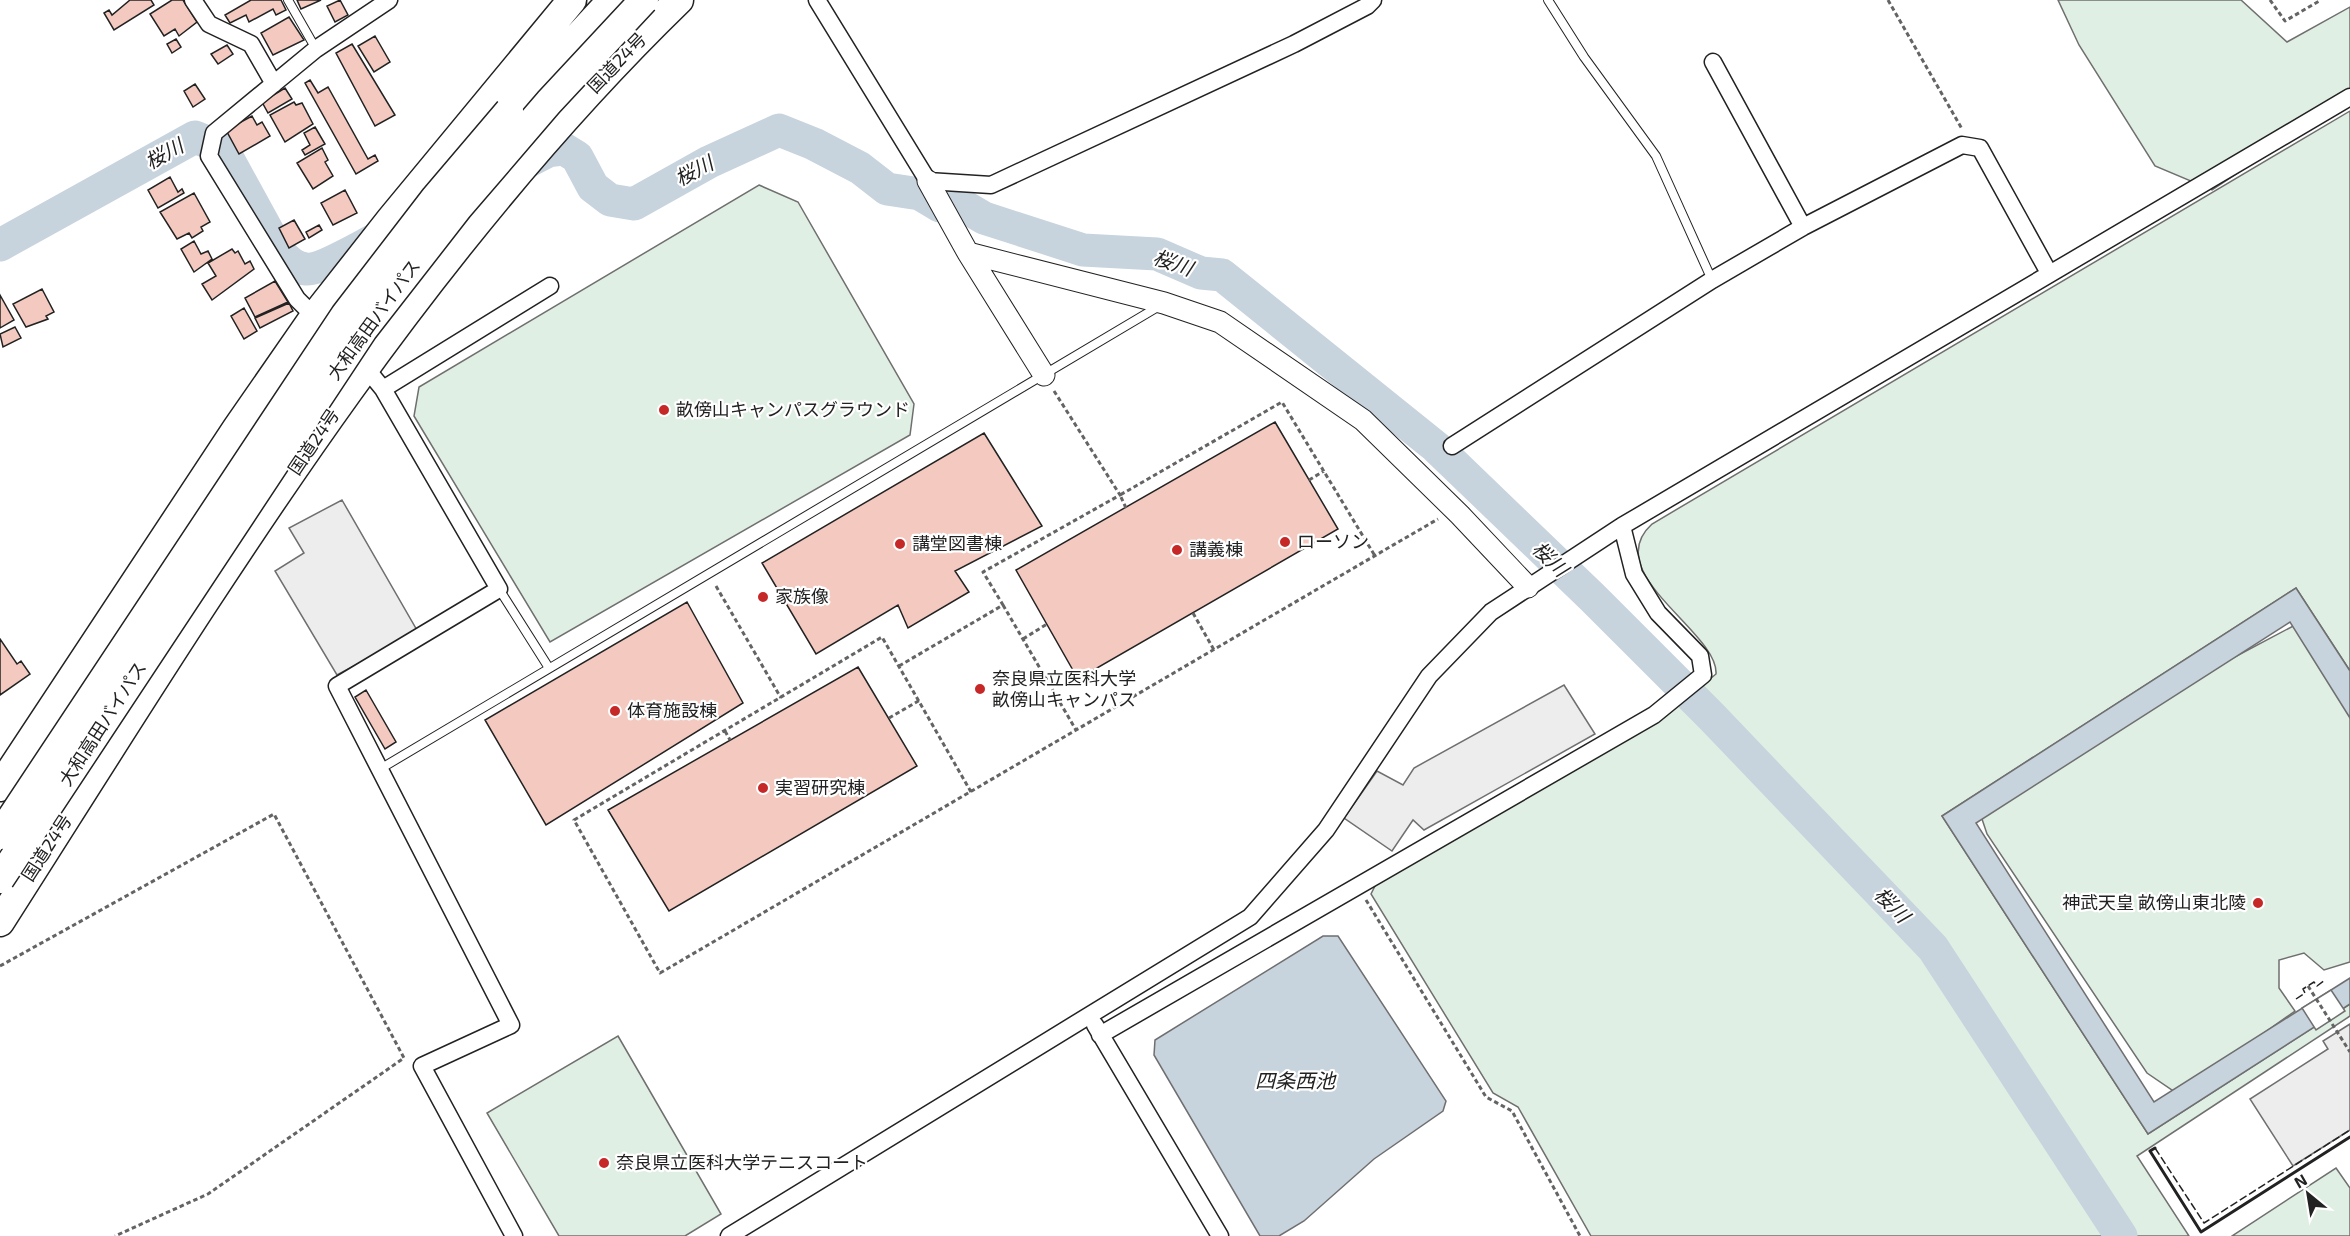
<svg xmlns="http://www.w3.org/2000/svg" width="2350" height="1236" font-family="'Exo 2','Noto Sans JP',sans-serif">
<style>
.green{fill:#e0efe3;stroke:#6f6f6f;stroke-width:1.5}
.parking{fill:#ededed;stroke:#6f6f6f;stroke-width:1.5}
.water{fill:#c7d3dd;stroke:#6f6f6f;stroke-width:1.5}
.pier{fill:#fff;stroke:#6f6f6f;stroke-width:1.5}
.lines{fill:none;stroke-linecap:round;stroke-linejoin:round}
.river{stroke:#c7d3dd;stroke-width:33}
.building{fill:#f3c9c0;stroke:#222;stroke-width:1.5}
.service-casing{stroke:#222;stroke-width:10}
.minor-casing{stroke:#222;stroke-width:19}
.tertiary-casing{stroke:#222;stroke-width:23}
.trunk-casing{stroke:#222;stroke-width:31}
.path{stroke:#646464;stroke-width:3;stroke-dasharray:4.5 3;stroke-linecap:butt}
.service{stroke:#fff;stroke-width:8}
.minor{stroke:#fff;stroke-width:16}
.tertiary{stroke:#fff;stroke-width:21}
.trunk{stroke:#fff;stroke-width:28}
.trunk-bridge-casing{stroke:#222;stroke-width:31;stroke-linecap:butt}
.trunk-bridge{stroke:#fff;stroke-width:28}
.fence{stroke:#222;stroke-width:1.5;stroke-dasharray:8 3;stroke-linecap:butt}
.wall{stroke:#222;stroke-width:3}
.poi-dot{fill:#c62828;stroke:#fff;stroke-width:2}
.labels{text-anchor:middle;stroke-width:4.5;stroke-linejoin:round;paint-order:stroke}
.street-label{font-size:18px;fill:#222;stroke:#fff}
.poi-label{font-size:18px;fill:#222;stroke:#fff;text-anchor:start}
.water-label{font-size:20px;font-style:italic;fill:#222;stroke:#fff}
</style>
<rect width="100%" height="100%" fill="#fff"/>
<path class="green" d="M 2058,0 L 2241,0 L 2287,42 L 2350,7 L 2350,99 L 2212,190 L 2155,166 L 2079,45 Z
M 2350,111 L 2350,671 L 2296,588 L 1942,816 L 2148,1134 L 2350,1004 L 2350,1016 L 2137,1156 L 2189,1236 L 1591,1236 L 1518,1107 L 1493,1093 L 1371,894 L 1376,884 L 1661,720 L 1716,674 C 1719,632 1598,573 1652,524 Z
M 759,185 L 798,202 L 914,404 L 910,435 L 550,642 L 414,416 L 419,387 Z
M 2297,624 L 2350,713 L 2350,962 L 2324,970 L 2304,953 L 2279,960 L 2279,988 L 2295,1011 L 2217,1066 L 2175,1092 L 2147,1073 L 1987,834 L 1981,816 L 2229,660 Z
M 618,1036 L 721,1214 L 685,1236 L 559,1236 L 487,1113 Z
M 2336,1168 L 2350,1188 L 2350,1236 L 2232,1236 Z"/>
<path class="parking" d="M 342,500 L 418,632 L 337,675 L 275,571 L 304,553 L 289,528 Z
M 1564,685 L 1595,734 L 1424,830 L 1413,820 L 1392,851 L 1344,818 L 1377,771 L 1403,785 L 1414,768 Z
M 2350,1024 L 2350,1130 L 2293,1166 L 2250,1099 L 2328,1049 L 2323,1041 Z"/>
<path class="water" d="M 2296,588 L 2350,671 L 2350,718 L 2290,622 L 1976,823 L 2154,1102 L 2350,978 L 2350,1004 L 2148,1134 L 1942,816 Z
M 1323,936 L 1338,936 L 1446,1101 L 1443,1111 L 1374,1159 L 1304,1221 L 1279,1236 L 1260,1236 L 1154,1055 L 1155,1040 Z"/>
<path class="pier" d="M 2331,990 L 2345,1011 L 2316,1030 L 2302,1008 Z"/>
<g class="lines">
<path class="river" d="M 517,167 L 548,151 L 564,149 L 577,157 L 593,187 L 610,200 L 634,204 L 709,162 L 779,130 L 814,144 L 860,168 L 887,189 L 920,194 L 940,206 L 950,198 L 984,218 L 1083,250 L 1157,254 L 1201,273 L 1222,275 L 1436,447 L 1594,599 L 1711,716 L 1933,948 L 2121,1236
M 0,245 L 195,137 L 222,148 L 279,252 C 287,260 294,268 306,269 C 320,271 368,243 383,235"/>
</g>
<path class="building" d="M 130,0 L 151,0 L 154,5 L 114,30 L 104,13 L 109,10 L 112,15 Z
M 172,0 L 183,0 L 197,22 L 179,36 L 175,29 L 164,36 L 150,14 Z
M 251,0 L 281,0 L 286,10 L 276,15 L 273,9 L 249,22 L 246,15 L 230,23 L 225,15 Z
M 297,0 L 321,0 L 301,9 Z
M 340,0 L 348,15 L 335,22 L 327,6 Z
M 289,17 L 304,40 L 273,55 L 261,33 Z
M 375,36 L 390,62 L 374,72 L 358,46 Z
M 176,39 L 181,47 L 172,53 L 167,44 Z
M 352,44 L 395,115 L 375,126 L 336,53 Z
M 227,45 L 233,54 L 218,64 L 211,54 Z
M 310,80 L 318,93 L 328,87 L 368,159 L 375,155 L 378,161 L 356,174 L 305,83 Z
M 195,84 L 205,99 L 193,107 L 184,91 Z
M 285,88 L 292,99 L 268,113 L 262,102 Z
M 294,102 L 296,105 L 302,103 L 313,124 L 285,142 L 270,115 Z
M 252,116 L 257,125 L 262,122 L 270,136 L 239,154 L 226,130 Z
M 315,127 L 325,144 L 305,155 L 302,150 L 310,145 L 304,133 Z
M 322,148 L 328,160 L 325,162 L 333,176 L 313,189 L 297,163 Z
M 170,177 L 178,192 L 182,189 L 184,193 L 158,208 L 148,190 Z
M 345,190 L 357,213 L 333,225 L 321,203 Z
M 194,193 L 210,222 L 201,227 L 203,231 L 192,238 L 189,233 L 177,239 L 160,212 Z
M 294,220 L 305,239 L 289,248 L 279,228 Z
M 319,225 L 322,230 L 309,238 L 306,232 Z
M 194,241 L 201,254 L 208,251 L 212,259 L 194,272 L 181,249 Z
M 232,249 L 235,253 L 238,251 L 245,264 L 250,261 L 254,269 L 212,300 L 202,284 L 216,276 L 208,263 Z
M 275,281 L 288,302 L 255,317 L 245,298 Z
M 42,289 L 54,312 L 46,316 L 48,319 L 26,327 L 13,304 Z
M 0,295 L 14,320 L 0,328 Z
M 289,303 L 293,311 L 260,328 L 255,318 Z
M 244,308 L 257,331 L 244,339 L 231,316 Z
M 15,327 L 21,338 L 3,347 L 0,334 Z
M 1275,422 L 1338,529 L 1078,679 L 1016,570 Z
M 984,433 L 1042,526 L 955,571 L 969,592 L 908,628 L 898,605 L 816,654 L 762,563 Z
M 687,602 L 743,703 L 546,825 L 485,720 Z
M 0,639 L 17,664 L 21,661 L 30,674 L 0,695 Z
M 858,667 L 917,766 L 669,911 L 608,810 Z
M 366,690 L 396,742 L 385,749 L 355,697 Z"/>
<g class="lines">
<g class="service-casing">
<path id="service" d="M 288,0 L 316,49
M 1548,0 L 1584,57 L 1656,156 L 1712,280
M 499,589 L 549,668
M 380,769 L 1161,305"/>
</g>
<g class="minor-casing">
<path id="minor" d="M 193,0 L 209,24 L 251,44 L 274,84
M 817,0 L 928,181 L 991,185 L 1294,44 L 1367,6 L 1373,0
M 1713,62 L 1803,227
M 319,321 L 297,299 L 209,156 L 214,133 L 316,49 L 389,0
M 361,362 L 383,389 L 550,286
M 383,389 L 499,589 L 337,686 L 511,1025 L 422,1066 L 514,1236
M 1452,446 L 1712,280 L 1803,227 L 1962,145 L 1980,148 L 2049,273
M 1095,1025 L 1220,1236
M 1100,1035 L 1654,715 L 1703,675 L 1700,656 L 1658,613 L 1634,574 L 1622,526
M 729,1236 L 1250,917 L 1326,830 L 1429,676 L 1491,612 L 1622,526 L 2350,97"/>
</g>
<g class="tertiary-casing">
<path id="tertiary" d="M 928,181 L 968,253 L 1164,303 L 1220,322 L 1363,420 L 1460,515 L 1528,587
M 968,253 L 1044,375"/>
</g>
<g class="trunk-casing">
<path id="trunk" d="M 509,111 L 612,0
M 0,787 L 237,428 L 314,317 L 391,219 L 572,0
M 0,922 C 205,601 404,267 679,0"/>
</g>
<path class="path" d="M 1888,0 L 1962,129
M 2270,0 L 2285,21 L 2321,0
M 1309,480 L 1324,471
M 1126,508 L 1120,495 L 1282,402 L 1375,556
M 716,586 L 781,698
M 1003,605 L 1076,730
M 1193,613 L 1214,650
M 1023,639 L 1047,624
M 899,666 L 1003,605 L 983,572 L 1120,495 L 1054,391
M 889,718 L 920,700
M 725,731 L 730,740
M 971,792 L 882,637 L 574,820 L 660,973 C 919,822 1178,670 1438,519
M 1366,900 L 1486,1097 L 1512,1111 L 1580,1236
M 0,966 L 274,814 L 404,1058 L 208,1194 L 115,1236
M 2308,986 L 2350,1052"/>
<use href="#service" class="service"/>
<use href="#minor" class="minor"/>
<use href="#tertiary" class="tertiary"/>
<use href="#trunk" class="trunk"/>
<g class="trunk-bridge-casing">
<path id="trunk-bridge" d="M 0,835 L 345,315 L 435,198 L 509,111
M 0,879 L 363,330 L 458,208 L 549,102 L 644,0"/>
</g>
<use href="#trunk-bridge" class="trunk-bridge"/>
<path class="fence" d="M 2296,999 L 2305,993 L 2303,989 L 2314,982 L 2317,986 L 2325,980
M 2155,1148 L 2204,1223 L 2350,1130"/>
<path class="wall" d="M 2155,1148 L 2150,1151 L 2201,1232 L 2350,1137"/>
</g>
<g class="poi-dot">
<circle cx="664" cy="410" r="6"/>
<circle cx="1285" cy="542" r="6"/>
<circle cx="900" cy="544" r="6"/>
<circle cx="1177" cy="550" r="6"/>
<circle cx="763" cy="597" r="6"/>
<circle cx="980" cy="689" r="6"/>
<circle cx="615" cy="711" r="6"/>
<circle cx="763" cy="788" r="6"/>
<circle cx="2258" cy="903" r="6"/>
<circle cx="604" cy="1163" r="6"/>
</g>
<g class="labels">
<g class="street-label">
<text transform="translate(617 63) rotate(-46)" y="6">国道24号</text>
<text transform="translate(374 320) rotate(-54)" y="6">大和高田バイパス</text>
<text transform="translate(314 442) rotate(-56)" y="6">国道24号</text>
<text transform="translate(103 724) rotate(-57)" y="6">大和高田バイパス</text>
<text transform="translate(47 848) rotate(-57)" y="6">国道24号</text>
</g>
<g class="poi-label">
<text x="676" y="416">畝傍山キャンパスグラウンド</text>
<text x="1297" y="548">ローソン</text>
<text x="912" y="550">講堂図書棟</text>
<text x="1189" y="556">講義棟</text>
<text x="775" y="603">家族像</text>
<text x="992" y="685">奈良県立医科大学<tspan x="992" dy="21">畝傍山キャンパス</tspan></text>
<text x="627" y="717">体育施設棟</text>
<text x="775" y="794">実習研究棟</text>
<text x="2246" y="909" text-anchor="end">神武天皇 畝傍山東北陵</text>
<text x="616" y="1169">奈良県立医科大学テニスコート</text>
</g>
<g class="water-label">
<text transform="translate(164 154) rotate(-29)" y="7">桜川</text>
<text transform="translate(694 171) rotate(-28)" y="7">桜川</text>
<text transform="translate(1173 263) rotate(19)" y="7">桜川</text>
<text transform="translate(1550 559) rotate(44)" y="7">桜川</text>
<text transform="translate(1892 905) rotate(46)" y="7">桜川</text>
<text x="1295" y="1088">四条西池</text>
</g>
</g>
<g transform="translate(2308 1194) rotate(330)" stroke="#ffffff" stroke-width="4.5" paint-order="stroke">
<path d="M0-4.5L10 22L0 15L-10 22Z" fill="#222222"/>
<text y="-9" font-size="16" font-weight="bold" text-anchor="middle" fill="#222222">N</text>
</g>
</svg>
